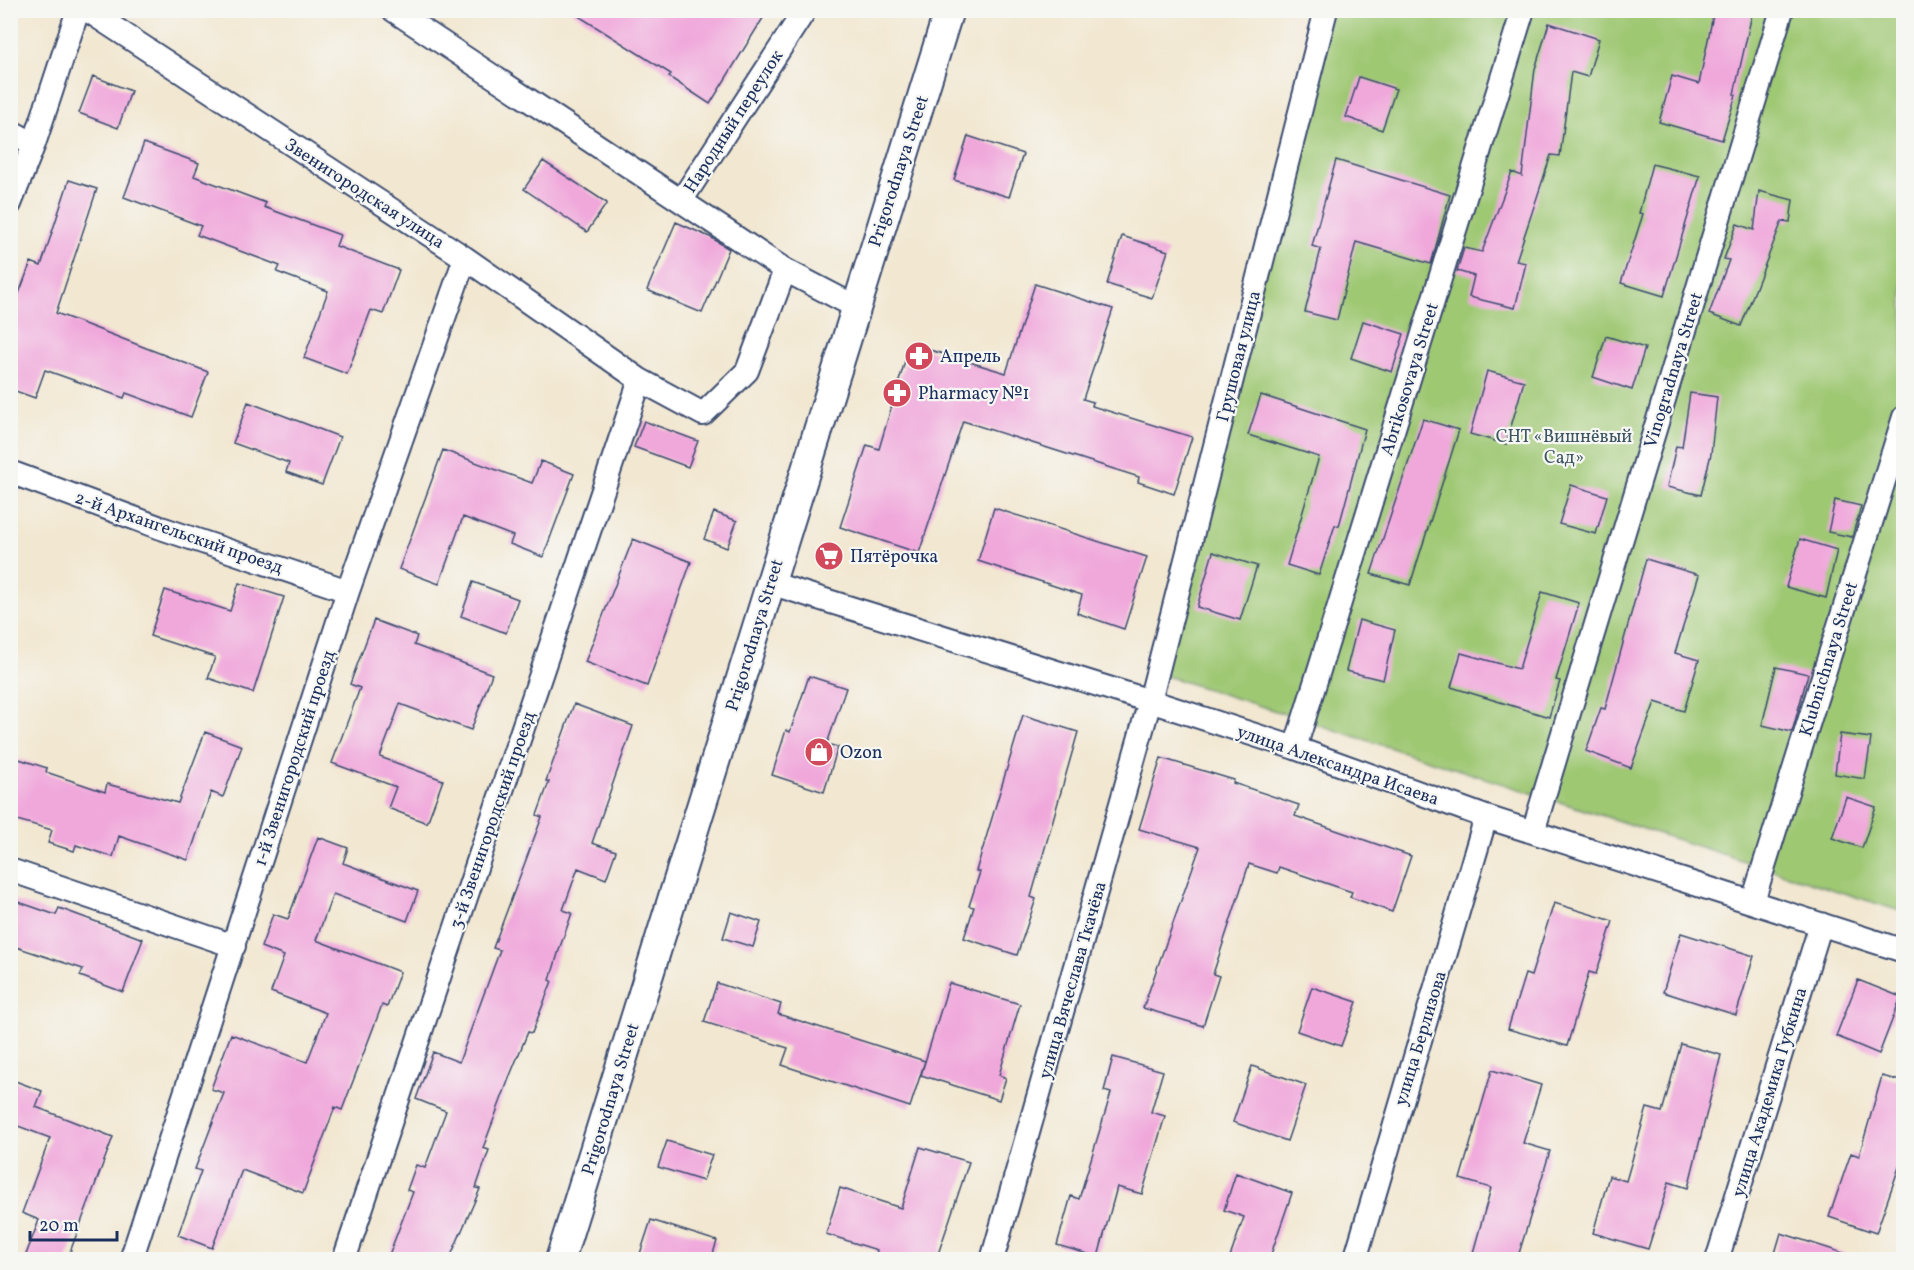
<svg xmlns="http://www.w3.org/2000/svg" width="1914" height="1270" font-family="Vollkorn,serif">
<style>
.green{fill:#9fc873;stroke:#5d7c68;stroke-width:1.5}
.building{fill:#f0a8db}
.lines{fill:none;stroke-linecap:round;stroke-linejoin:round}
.minor-casing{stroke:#3b4b6f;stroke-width:26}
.tertiary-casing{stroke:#3b4b6f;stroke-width:32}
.minor{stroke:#fff;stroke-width:22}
.tertiary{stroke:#fff;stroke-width:28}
.labels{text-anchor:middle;stroke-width:4.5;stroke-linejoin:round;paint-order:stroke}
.street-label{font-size:18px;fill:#1b2f5e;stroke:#f6f6f2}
.poi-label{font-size:18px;fill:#1b2f5e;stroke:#f6f6f2;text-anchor:start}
.park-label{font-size:18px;fill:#3c5563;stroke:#f6f6f2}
</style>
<rect width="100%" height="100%" fill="#f6f6f2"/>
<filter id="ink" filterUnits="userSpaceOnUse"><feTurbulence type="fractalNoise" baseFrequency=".0167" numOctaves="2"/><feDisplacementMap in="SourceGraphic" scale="12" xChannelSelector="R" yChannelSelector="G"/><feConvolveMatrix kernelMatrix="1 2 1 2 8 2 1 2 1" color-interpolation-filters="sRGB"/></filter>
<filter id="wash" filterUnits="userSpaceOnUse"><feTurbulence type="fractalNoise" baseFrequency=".008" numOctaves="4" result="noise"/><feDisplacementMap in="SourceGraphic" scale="24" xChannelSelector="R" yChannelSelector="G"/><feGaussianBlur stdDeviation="1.35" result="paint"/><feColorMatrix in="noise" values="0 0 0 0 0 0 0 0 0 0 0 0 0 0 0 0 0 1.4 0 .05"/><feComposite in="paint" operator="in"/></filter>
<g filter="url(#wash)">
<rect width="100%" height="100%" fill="#f2e7d0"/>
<path class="green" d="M 1326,11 L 1903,11 L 1903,912 L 1157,673 Z"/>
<g id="blocks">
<path class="building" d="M 569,10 L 768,10 L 710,104 L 669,77 L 671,74 Z
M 1714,10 L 1753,10 L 1734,94 L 1736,95 L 1722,140 L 1659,122 L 1672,76 L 1699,84 Z
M 1549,23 L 1599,39 L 1588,77 L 1571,72 L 1560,156 L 1551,155 L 1516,261 L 1526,263 L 1515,308 L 1469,297 L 1474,276 L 1457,271 L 1464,248 L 1482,252 L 1512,172 L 1522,176 L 1535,69 Z
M 93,76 L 131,91 L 118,128 L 79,113 Z
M 1359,77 L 1396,89 L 1382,130 L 1346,117 Z
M 968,136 L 1023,154 L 1009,197 L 954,180 Z
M 144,143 L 199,163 L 194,176 L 266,203 L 264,207 L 340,235 L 336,246 L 399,270 L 383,314 L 371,310 L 347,374 L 304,358 L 328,291 L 277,272 L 280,266 L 197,235 L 201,226 L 124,197 Z
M 1336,160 L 1450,195 L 1431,264 L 1356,242 L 1337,320 L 1305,312 L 1321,249 L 1312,246 Z
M 543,161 L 607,203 L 587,232 L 524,189 Z
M 1652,164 L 1700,176 L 1664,296 L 1621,283 L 1643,214 L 1639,213 Z
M 69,180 L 97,189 L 56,313 L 208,372 L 191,417 L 126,393 L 124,398 L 45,370 L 35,398 L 10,389 L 10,317 L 31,262 L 41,266 Z
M 1759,191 L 1793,200 L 1790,222 L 1782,221 L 1741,326 L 1709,314 L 1729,260 L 1724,259 L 1737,224 L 1754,230 Z
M 676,222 L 712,238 L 729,249 L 702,313 L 647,290 Z
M 1122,236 L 1168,251 L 1152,298 L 1107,284 Z
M 1035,284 L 1113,309 L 1083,399 L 1093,402 L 1092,406 L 1192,437 L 1174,494 L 1138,482 L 1139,477 L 963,421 L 919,553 L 840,527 L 867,445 L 879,449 L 910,344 L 1006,373 Z
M 1363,321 L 1404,334 L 1392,372 L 1351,358 Z
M 1606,336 L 1645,348 L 1632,390 L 1593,377 Z
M 1487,371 L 1524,381 L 1506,444 L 1470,434 Z
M 1690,393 L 1717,397 L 1711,454 L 1701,495 L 1667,487 L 1676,446 L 1682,447 Z
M 1261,395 L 1365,429 L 1339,526 L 1335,525 L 1319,575 L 1287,565 L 1319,457 L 1248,435 Z
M 248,402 L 340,437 L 322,485 L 286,472 L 289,463 L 233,443 Z
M 1423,419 L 1459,430 L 1410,585 L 1371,574 Z
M 644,421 L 698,441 L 688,467 L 634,447 Z
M 443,450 L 532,483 L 541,461 L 574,474 L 543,557 L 510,544 L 513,536 L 463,517 L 439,584 L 399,569 Z
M 1571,485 L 1607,496 L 1596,534 L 1559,524 Z
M 1835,500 L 1861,506 L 1852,537 L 1828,532 Z
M 994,508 L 1147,557 L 1124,629 L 1077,613 L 1082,595 L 978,561 Z
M 714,512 L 737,521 L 727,548 L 704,539 Z
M 633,539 L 691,562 L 647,686 L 585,662 Z
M 1800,539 L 1837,550 L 1826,598 L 1786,587 Z
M 1213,552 L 1257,566 L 1240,620 L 1197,607 Z
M 1646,559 L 1699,575 L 1675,653 L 1699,660 L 1684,711 L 1655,702 L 1631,768 L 1586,751 L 1601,708 L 1605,709 Z
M 473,582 L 518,599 L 506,633 L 461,616 Z
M 239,583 L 284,597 L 253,693 L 208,678 L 215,657 L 150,636 L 165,590 L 230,611 Z
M 1542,592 L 1579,603 L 1556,680 L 1560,681 L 1549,717 L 1451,687 L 1461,653 L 1519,669 Z
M 374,620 L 417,636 L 414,645 L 492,674 L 471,730 L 400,704 L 380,757 L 443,780 L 427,823 L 388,808 L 396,787 L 332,763 L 360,688 L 350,684 Z
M 1359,620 L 1395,630 L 1383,680 L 1346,671 Z
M 1776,667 L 1808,674 L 1792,732 L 1762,725 Z
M 809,676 L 846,688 L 827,744 L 838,747 L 824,792 L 772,775 L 786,730 L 790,732 Z
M 574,704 L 633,726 L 592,843 L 616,851 L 606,879 L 578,868 L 563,910 L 572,913 L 560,947 L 550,980 L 552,981 L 532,1033 L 528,1032 L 511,1073 L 483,1148 L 489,1150 L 476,1188 L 480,1189 L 449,1260 L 387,1260 L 413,1192 L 407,1190 L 416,1165 L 425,1168 L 446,1111 L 416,1099 L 433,1052 L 459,1062 L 500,950 L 493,948 L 542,817 L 537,815 L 549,782 L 546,781 Z
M 1023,715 L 1078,732 L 1031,897 L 1036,899 L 1017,955 L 964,938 L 974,907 L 969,906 L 980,872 L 976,871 Z
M 205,732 L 242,746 L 223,797 L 211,792 L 188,860 L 119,836 L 113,857 L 76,845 L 74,851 L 48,843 L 52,830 L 10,818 L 10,786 L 19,759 L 47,768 L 46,772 L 105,792 L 107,784 L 178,803 Z
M 1840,734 L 1871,738 L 1865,779 L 1835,774 Z
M 1161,758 L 1234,780 L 1233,783 L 1299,805 L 1295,816 L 1411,856 L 1392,912 L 1350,897 L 1352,892 L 1279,867 L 1277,873 L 1249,864 L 1213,974 L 1219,976 L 1203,1026 L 1143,1008 L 1200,847 L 1139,829 Z
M 1846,797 L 1876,807 L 1862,848 L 1832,838 Z
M 318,837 L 348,848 L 343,863 L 418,891 L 407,921 L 333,894 L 316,940 L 400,972 L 387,1007 L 382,1005 L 342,1110 L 335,1107 L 303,1193 L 242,1170 L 212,1248 L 178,1235 L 201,1171 L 195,1169 L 224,1093 L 211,1089 L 231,1034 L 307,1062 L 326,1013 L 271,992 L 284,956 L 261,947 L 273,914 L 288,919 Z
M 10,899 L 56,915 L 59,908 L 143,939 L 123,992 L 80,976 L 83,969 L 10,945 Z
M 1554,903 L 1613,921 L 1596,974 L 1589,972 L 1567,1046 L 1508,1029 L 1525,974 L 1531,976 Z
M 731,912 L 761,922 L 753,947 L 723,938 Z
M 1681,933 L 1754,956 L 1736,1015 L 1663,992 Z
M 1858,980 L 1901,997 L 1879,1054 L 1836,1036 Z
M 717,983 L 781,1004 L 778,1014 L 925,1061 L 910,1107 L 782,1065 L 788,1048 L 704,1022 Z
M 949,983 L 1020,1004 L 999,1075 L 1006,1078 L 999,1100 L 921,1075 Z
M 1312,987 L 1357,1002 L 1341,1046 L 1297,1031 Z
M 1681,1044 L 1721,1055 L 1688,1188 L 1669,1182 L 1648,1249 L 1593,1233 L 1609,1176 L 1626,1181 L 1647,1108 L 1662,1112 Z
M 1113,1057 L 1163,1071 L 1151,1112 L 1165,1116 L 1142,1194 L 1117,1187 L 1098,1257 L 1057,1245 L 1071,1196 L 1079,1199 L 1111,1093 L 1104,1091 Z
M 1252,1066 L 1306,1085 L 1287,1141 L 1233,1122 Z
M 1492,1070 L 1541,1085 L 1523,1143 L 1550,1151 L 1517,1260 L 1471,1260 L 1491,1188 L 1460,1179 Z
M 1882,1076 L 1904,1082 L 1904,1153 L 1876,1233 L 1829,1217 L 1851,1153 L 1859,1156 Z
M 10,1079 L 42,1091 L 36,1107 L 113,1137 L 67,1260 L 24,1260 L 39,1220 L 22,1213 L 50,1138 L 10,1123 Z
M 667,1141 L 712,1155 L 703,1181 L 658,1167 Z
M 920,1147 L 969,1162 L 936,1260 L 875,1260 L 877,1250 L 826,1234 L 840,1188 L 901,1208 Z
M 1236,1173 L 1292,1193 L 1269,1260 L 1229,1260 L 1244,1217 L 1224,1210 Z
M 651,1220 L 717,1241 L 711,1260 L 638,1260 Z
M 1781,1233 L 1849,1255 L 1848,1260 L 1773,1260 Z"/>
</g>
</g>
<g filter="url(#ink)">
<use href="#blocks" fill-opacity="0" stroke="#3b4b6f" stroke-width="1.5"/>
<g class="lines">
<g class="minor-casing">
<path id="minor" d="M 87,10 L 465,258 L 640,380 L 703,414 L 747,371 L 785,270
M 393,10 L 785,270 L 856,307
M 10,131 L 34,144
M 681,201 L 805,10
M 10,204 L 34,144 L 78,10
M 10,472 L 158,527 L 348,591
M 770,583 L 1150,701 L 1295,748 L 1486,817 L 1904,951
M 1295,748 L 1523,10
M 1533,832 L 1782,10
M 10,870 L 234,946
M 1753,901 L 1904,417
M 131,1260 L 348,591 L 465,258
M 344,1260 L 640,380
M 992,1260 L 1150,701 L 1326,10
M 1355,1260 L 1486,817
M 1717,1260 L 1821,924"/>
</g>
<g class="tertiary-casing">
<path id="tertiary" d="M 560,1260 L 949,10"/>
</g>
<use href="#minor" class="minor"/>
<use href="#tertiary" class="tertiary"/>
</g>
</g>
<defs>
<g id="pharmacy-disc" transform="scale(1.5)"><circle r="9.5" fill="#d1495b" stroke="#f6f6f2"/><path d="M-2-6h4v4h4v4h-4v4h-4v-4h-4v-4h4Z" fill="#fff"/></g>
<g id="supermarket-disc" transform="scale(1.5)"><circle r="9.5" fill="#d1495b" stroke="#f6f6f2"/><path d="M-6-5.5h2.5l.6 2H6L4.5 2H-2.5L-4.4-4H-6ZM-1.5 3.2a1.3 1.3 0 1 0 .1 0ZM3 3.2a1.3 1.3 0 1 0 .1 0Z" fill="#fff"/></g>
<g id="shop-disc" transform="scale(1.5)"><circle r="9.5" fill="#d1495b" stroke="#f6f6f2"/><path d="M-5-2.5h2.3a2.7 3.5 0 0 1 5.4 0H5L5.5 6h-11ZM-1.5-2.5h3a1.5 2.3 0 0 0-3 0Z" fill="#fff"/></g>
</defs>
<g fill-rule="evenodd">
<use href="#pharmacy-disc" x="919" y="356"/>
<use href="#pharmacy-disc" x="897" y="393"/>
<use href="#supermarket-disc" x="829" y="556"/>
<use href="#shop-disc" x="819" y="752"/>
</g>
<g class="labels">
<g class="street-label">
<text transform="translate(733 121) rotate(-57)" y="6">Народный переулок</text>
<text transform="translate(898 171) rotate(-72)" y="6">Prigorodnaya Street</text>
<text transform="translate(365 193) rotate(33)" y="6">Звенигородская улица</text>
<text transform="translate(1238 356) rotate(-76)" y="6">Грушовая улица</text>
<text transform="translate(1673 370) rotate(-73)" y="6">Vinogradnaya Street</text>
<text transform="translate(1409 379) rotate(-73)" y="6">Abrikosovaya Street</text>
<text transform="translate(179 532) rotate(19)" y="6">2-й Архангельский проезд</text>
<text transform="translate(754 635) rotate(-73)" y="6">Prigorodnaya Street</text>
<text transform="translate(1828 659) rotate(-73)" y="6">Klubnichnaya Street</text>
<text transform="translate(294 758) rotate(-72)" y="6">1-й Звенигородский проезд</text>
<text transform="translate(1338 765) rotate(19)" y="6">улица Александра Исаева</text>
<text transform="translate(492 820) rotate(-71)" y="6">3-й Звенигородский проезд</text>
<text transform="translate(1072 980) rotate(-74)" y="6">улица Вячеслава Ткачёва</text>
<text transform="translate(1420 1038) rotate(-73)" y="6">улица Берлизова</text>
<text transform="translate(1769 1092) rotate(-73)" y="6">улица Академика Губкина</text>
<text transform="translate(610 1099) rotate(-73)" y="6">Prigorodnaya Street</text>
</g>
<g class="poi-label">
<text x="940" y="362">Апрель</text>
<text x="918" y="399">Pharmacy №1</text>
<text x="850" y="562">Пятёрочка</text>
<text x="840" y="758">Ozon</text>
</g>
<g class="park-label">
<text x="1564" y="442">СНТ «Вишнёвый<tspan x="1564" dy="21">Cад»</tspan></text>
</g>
</g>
<rect width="1914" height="1270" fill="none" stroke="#f6f6f2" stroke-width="36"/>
<path d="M30 1231v9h87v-9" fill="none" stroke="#1b2f5e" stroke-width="3"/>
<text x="39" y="1231" font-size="18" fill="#1b2f5e" stroke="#f6f6f2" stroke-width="4.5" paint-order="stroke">20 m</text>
</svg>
